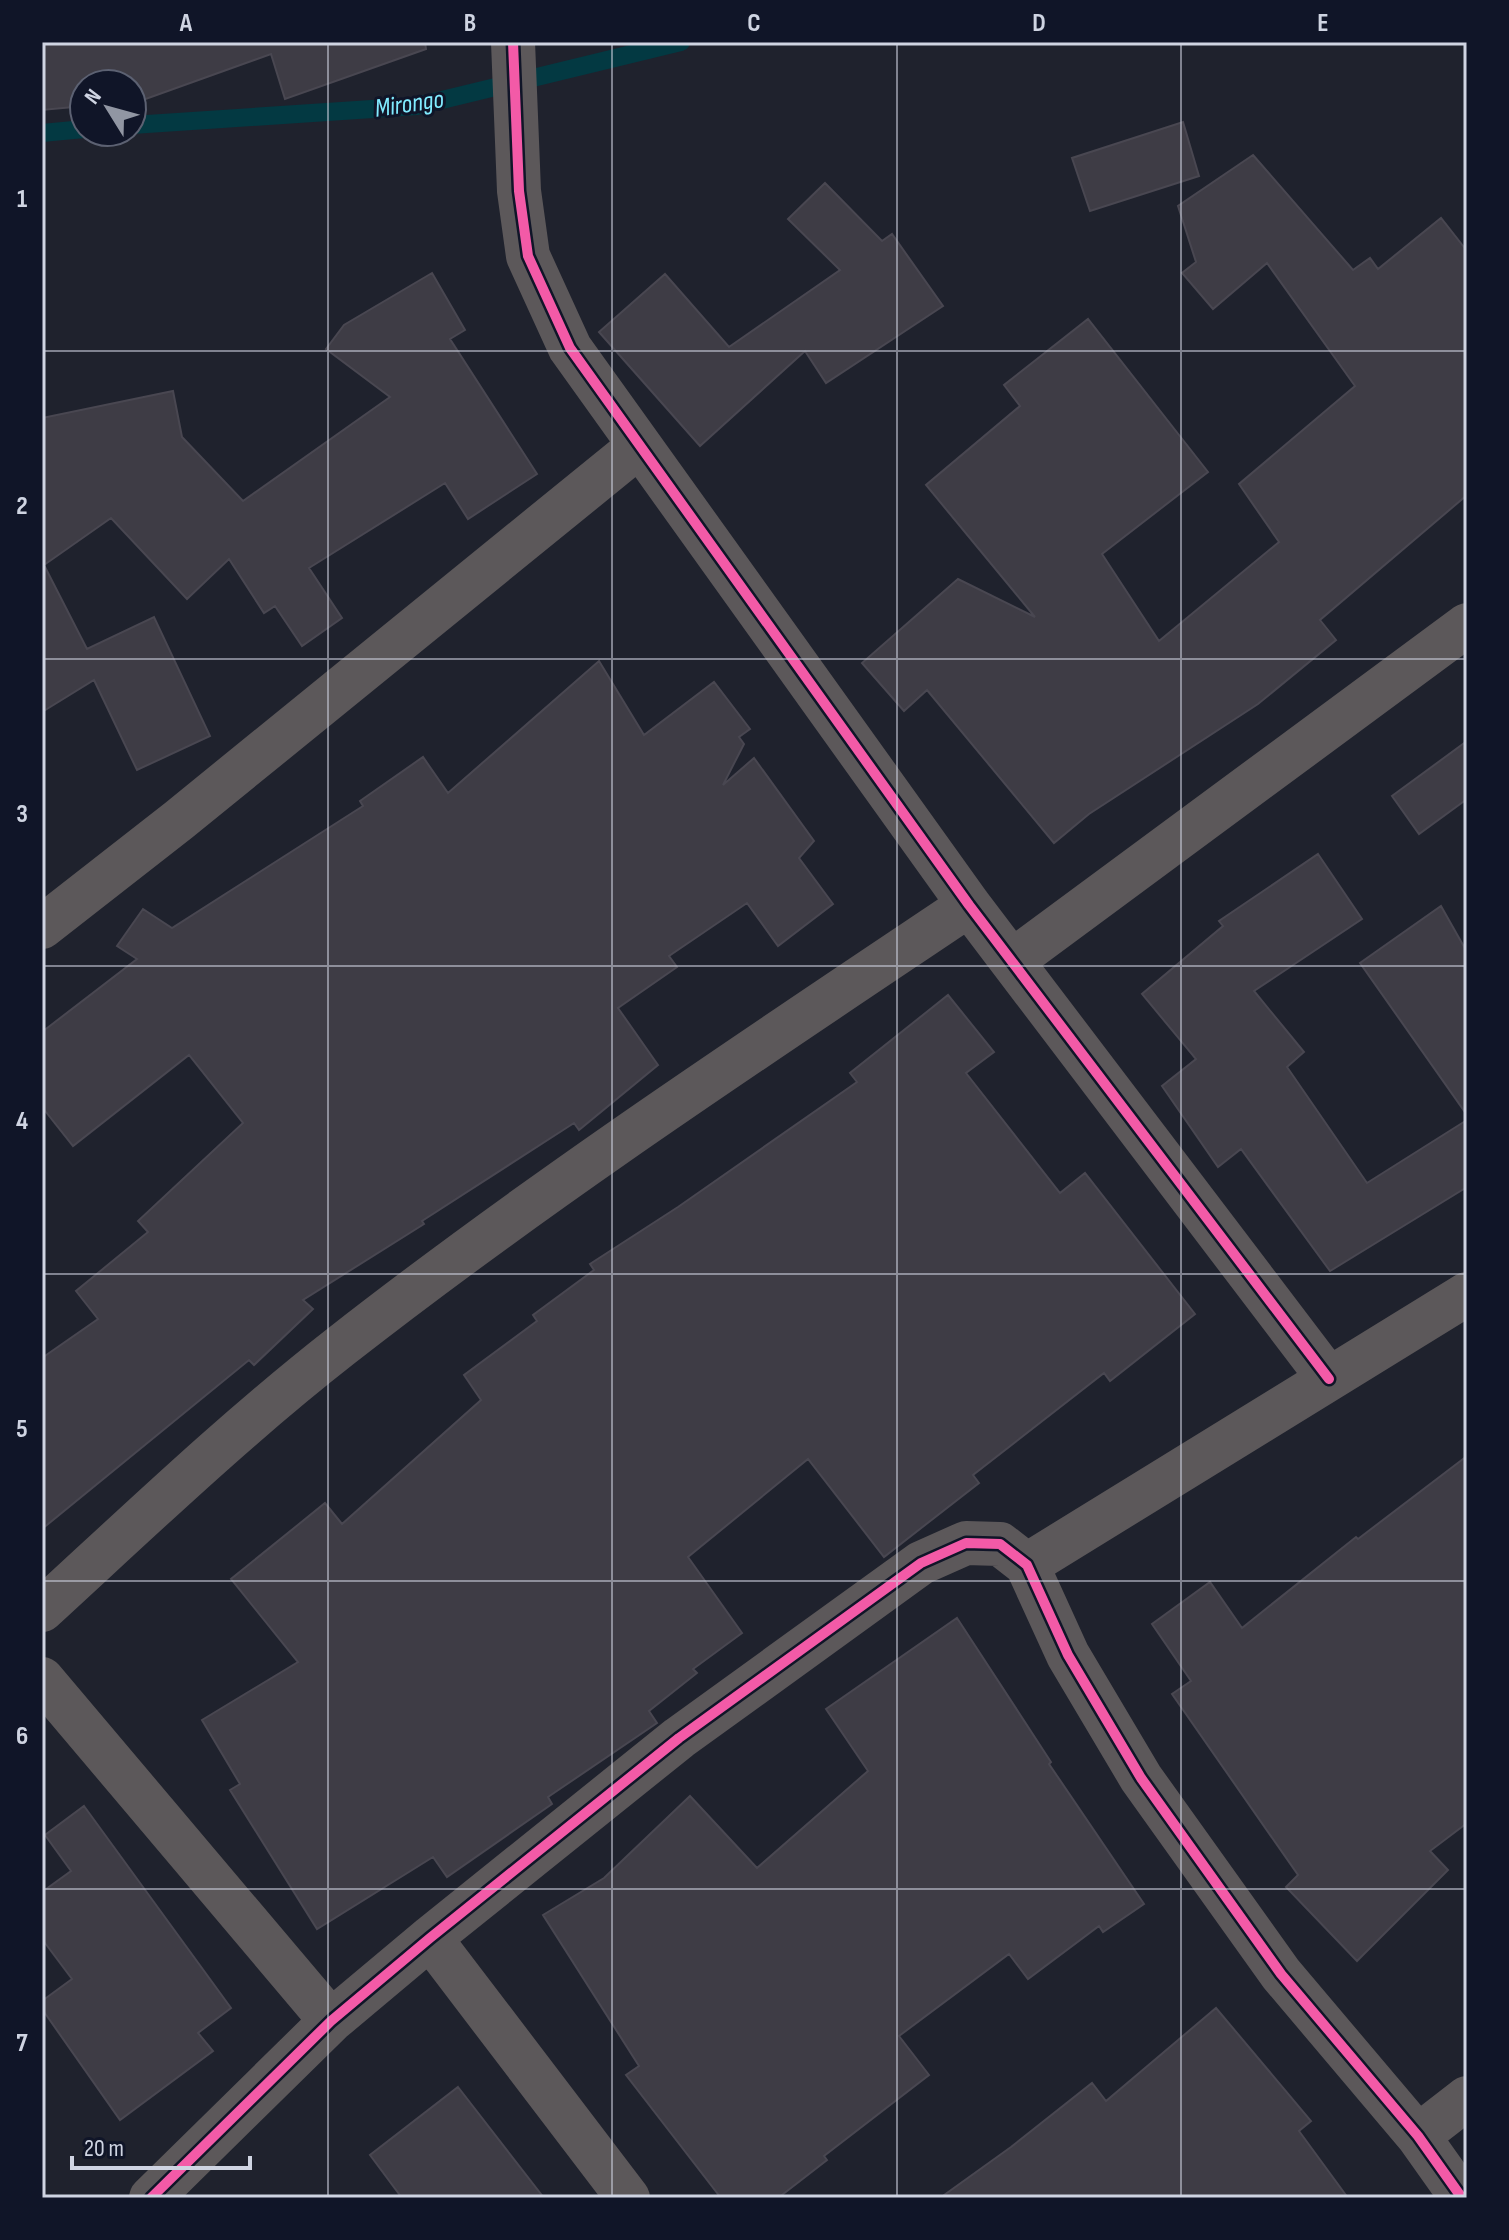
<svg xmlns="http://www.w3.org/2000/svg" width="1509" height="2240" font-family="'Sofia Sans Condensed',sans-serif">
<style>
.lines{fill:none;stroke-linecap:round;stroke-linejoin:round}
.stream{stroke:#033942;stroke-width:18}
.building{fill:#3e3c45;stroke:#494751;stroke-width:2}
.minor{stroke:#5c585a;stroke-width:44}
.cycleway-casing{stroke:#101528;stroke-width:15}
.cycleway{stroke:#f35aa7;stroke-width:10}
.grid{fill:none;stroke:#cfd4e2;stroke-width:2;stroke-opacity:0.55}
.labels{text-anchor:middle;stroke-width:6;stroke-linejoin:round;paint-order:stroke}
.water-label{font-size:26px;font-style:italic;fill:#81ebff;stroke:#101528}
.neatline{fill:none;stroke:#cfd4e2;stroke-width:3}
.grid-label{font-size:26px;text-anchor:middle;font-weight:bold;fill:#cfd4e2}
</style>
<rect width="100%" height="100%" fill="#1f222d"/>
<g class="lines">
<path class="stream" d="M 132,125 L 417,106 L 681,42
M 42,133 L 84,129"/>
</g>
<path class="building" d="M 42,42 L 425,42 L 426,49 L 285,99 L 271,54 L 140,101 L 132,102 L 132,84 L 84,84 L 84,106 L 42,110 Z
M 1183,122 L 1199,176 L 1090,211 L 1072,158 Z
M 1253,155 L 1353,270 L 1370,258 L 1378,269 L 1441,218 L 1467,251 L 1467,495 L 1320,620 L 1336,640 L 1258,704 L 1089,814 L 1054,843 L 927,690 L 904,711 L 862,663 L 958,579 L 1035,617 L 926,485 L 1020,406 L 1004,385 L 1088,319 L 1208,472 L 1102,554 L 1159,641 L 1279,542 L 1239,484 L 1355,386 L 1267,263 L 1213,309 L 1182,273 L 1196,262 L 1178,206 Z
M 825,183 L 882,241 L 892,234 L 943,306 L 826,383 L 805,351 L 700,446 L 599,332 L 665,274 L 729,347 L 840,270 L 788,219 Z
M 432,273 L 465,330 L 450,339 L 537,474 L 468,519 L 445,483 L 309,568 L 342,618 L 302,646 L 275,606 L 264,613 L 229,559 L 187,599 L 111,518 L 44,565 L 87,649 L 154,617 L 210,736 L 137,770 L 94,680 L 42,712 L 42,418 L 173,391 L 182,437 L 243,501 L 390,397 L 326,349 L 344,325 Z
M 599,661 L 644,735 L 714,682 L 750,729 L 739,737 L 744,744 L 723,785 L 754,758 L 814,841 L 799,858 L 833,904 L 778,946 L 747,903 L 669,956 L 677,967 L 618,1008 L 658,1065 L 579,1130 L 574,1123 L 422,1221 L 424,1224 L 303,1300 L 313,1309 L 254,1365 L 249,1360 L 42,1529 L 42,1358 L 98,1319 L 76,1291 L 148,1232 L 138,1221 L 243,1123 L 189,1055 L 73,1146 L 42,1107 L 42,1032 L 137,959 L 117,946 L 143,909 L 172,928 L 363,806 L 360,801 L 423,757 L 448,793 Z
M 1467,741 L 1467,799 L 1419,834 L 1392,796 Z
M 1318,854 L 1362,919 L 1254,991 L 1304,1052 L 1287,1067 L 1367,1183 L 1467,1120 L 1467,1187 L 1330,1271 L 1241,1149 L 1218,1167 L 1162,1086 L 1196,1059 L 1142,994 L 1223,926 L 1219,921 Z
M 1441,906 L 1467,952 L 1467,1115 L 1360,963 Z
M 948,995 L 994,1052 L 966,1073 L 1060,1193 L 1085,1173 L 1195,1314 L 1110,1381 L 1104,1373 L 973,1475 L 979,1483 L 884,1557 L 808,1459 L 688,1557 L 742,1633 L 693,1669 L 697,1673 L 649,1711 L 657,1723 L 548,1797 L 552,1804 L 447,1877 L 433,1857 L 317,1929 L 230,1790 L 240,1784 L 202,1720 L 298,1662 L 231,1579 L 325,1503 L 342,1524 L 481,1400 L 464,1375 L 537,1321 L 533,1315 L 594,1270 L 590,1264 L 678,1207 L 857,1082 L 850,1073 Z
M 1467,1456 L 1467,1823 L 1430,1851 L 1448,1870 L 1357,1961 L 1286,1887 L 1298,1875 L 1172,1694 L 1191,1681 L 1152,1624 L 1210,1582 L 1242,1628 L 1356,1537 L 1358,1539 Z
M 957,1618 L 1051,1762 L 1049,1764 L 1144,1904 L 1103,1932 L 1099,1926 L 1028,1979 L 1009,1954 L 899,2036 L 929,2075 L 824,2156 L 827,2160 L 778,2198 L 721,2198 L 626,2075 L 639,2066 L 543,1915 L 604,1878 L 690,1796 L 757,1868 L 868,1771 L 826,1709 Z
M 84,1806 L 231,2008 L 198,2033 L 213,2051 L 120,2120 L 42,2009 L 42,2001 L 72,1979 L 42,1939 L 42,1892 L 71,1871 L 45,1835 Z
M 1216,2008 L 1311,2121 L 1299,2131 L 1348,2198 L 940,2198 L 1011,2147 L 1092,2083 L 1106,2101 Z
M 458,2087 L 544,2198 L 402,2198 L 370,2155 Z"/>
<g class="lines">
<path class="minor" d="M 513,42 L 519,191 L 528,256 L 570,348 L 969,905 L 1329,1379
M 42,927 L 179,820 L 639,446
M 1012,961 L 1467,625
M 1027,1565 L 1467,1294
M 42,1610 C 140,1520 236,1428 341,1346 C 543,1188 756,1048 969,905
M 42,1679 L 331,2021
M 430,1938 L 628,2198
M 1418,2136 L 1467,2098
M 151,2198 L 331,2021 L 430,1938 L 679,1738 L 921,1563 L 966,1543 L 1000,1544 L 1027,1565 L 1068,1655 L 1141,1778 L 1281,1974 L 1418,2136 L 1462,2198"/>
<g class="cycleway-casing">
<path id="cycleway" d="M 513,42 L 519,191 L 528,256 L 570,348 L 969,905 L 1329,1379
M 151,2198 L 331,2021 L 430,1938 L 679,1738 L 921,1563 L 966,1543 L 1000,1544 L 1027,1565 L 1068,1655 L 1141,1778 L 1281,1974 L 1418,2136 L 1462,2198"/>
</g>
<use href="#cycleway" class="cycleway"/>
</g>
<path class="grid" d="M 328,42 L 328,2198M 612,42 L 612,2198M 897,42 L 897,2198M 1181,42 L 1181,2198M 42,351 L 1467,351M 42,659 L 1467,659M 42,966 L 1467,966M 42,1274 L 1467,1274M 42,1581 L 1467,1581M 42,1889 L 1467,1889"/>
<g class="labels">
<g class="water-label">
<text transform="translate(409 103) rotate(-8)" y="9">Mirongo</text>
</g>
</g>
<rect width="1509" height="2240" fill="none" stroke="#101528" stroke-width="88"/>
<g transform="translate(108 108) rotate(307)"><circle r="38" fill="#101528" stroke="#5c6172" stroke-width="2"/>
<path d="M0-6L14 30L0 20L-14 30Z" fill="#9196a3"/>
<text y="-12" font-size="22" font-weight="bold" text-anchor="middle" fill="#cfd4e2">N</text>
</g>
<path d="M72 2156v12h178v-12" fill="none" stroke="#cfd4e2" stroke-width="4"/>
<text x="84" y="2156" font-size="24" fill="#cfd4e2" stroke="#101528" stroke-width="6" paint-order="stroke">20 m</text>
<rect x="44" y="44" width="1421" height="2152" class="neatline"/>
<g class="grid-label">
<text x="186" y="31">A</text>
<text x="470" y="31">B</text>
<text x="754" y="31">C</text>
<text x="1039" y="31">D</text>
<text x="1323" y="31">E</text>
<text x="22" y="207">1</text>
<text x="22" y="514">2</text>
<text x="22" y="822">3</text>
<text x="22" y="1129">4</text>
<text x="22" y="1437">5</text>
<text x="22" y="1744">6</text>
<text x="22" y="2051">7</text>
</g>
</svg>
